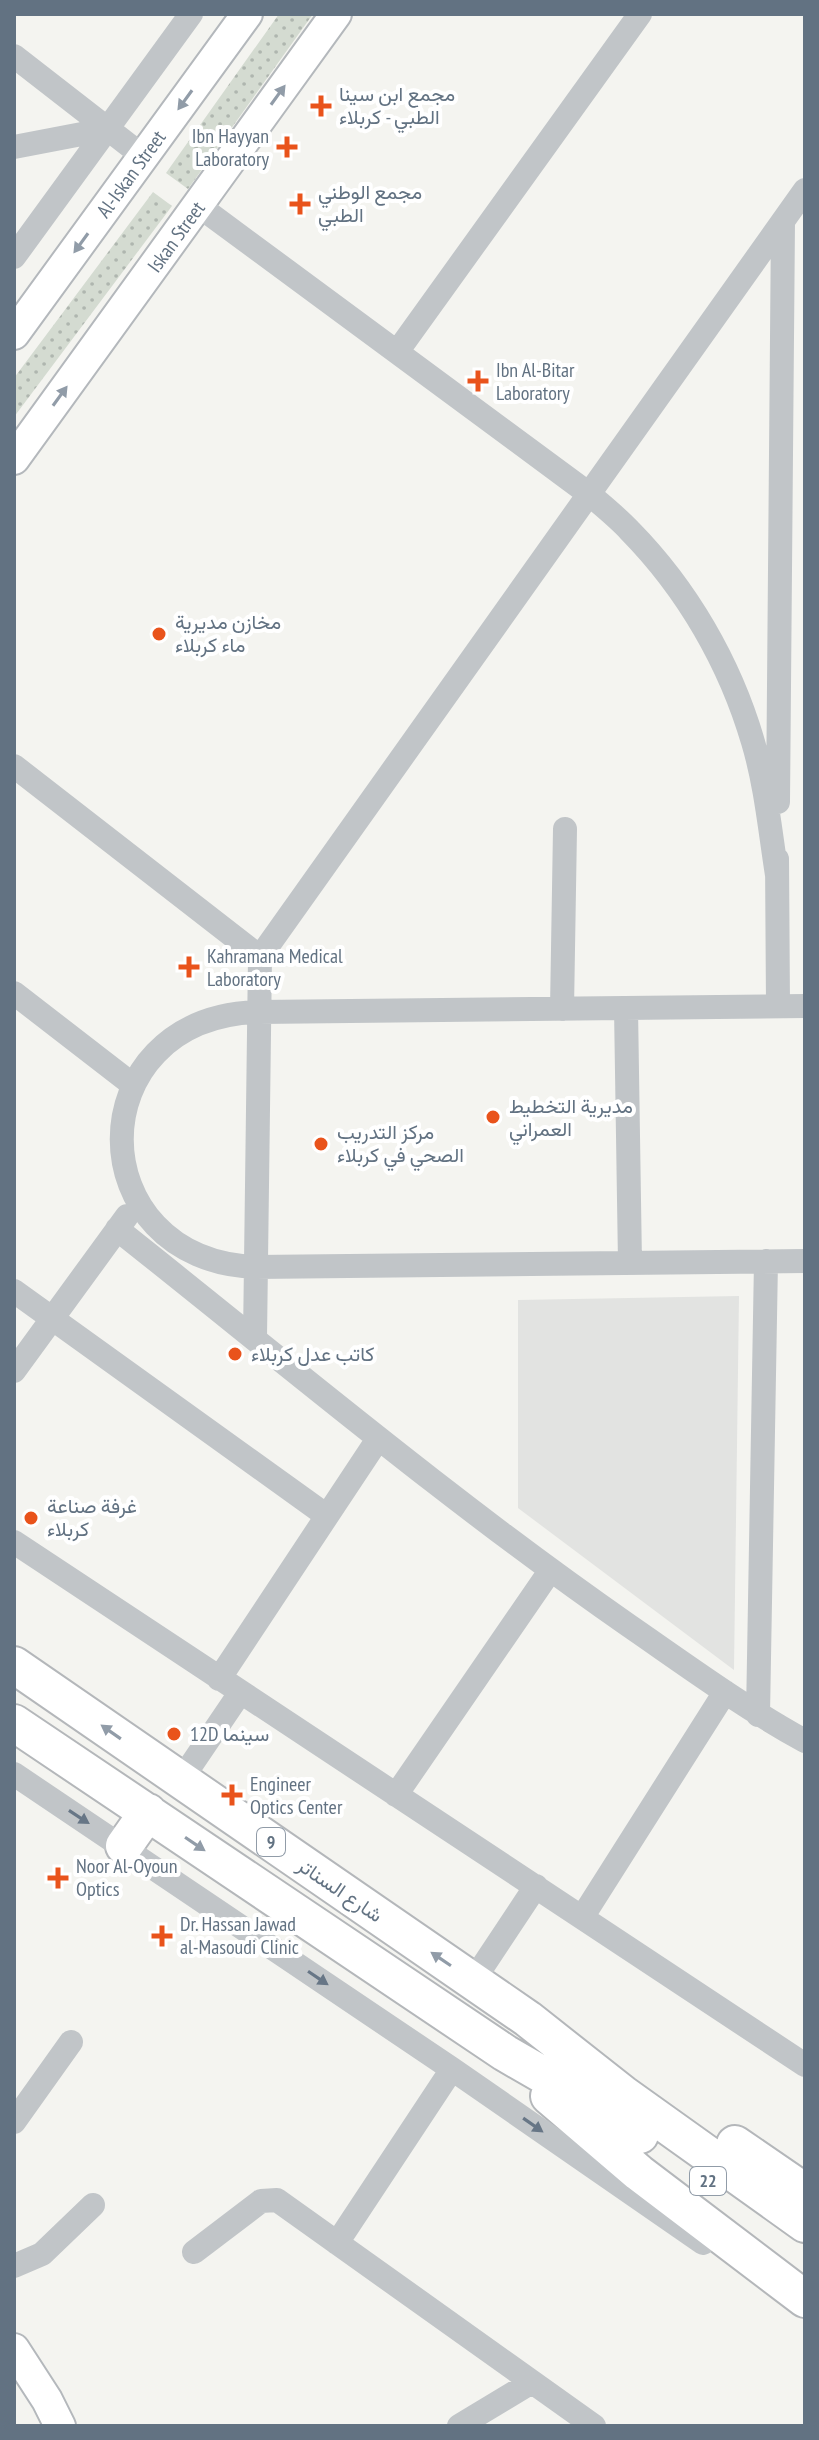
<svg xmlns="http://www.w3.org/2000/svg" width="819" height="2440" font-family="'PT Sans Narrow',Vazirmatn,sans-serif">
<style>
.built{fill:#e2e3e1}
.grass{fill:url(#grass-dots)}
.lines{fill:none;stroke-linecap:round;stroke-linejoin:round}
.major-casing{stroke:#b4b8bc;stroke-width:34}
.highway-casing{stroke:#b4b7ba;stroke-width:40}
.minor{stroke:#c1c5c8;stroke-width:24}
.major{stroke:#fff;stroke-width:30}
.highway{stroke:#fff;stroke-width:36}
.oneway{fill:#919ca8}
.oneway2{fill:#677686}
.poi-dot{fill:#e9531b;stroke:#fff;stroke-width:3}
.labels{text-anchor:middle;stroke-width:8;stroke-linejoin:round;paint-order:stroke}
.shield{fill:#fff;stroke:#919ca8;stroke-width:2}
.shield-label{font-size:18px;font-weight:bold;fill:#627282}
.poi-label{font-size:20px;fill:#627282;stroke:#fff;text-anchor:start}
.street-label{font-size:20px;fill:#627282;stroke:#fff}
</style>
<defs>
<pattern id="grass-dots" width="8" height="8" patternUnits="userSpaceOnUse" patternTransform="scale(2)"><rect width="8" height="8" fill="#d4dbd1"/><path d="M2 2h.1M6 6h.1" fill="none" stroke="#afb6af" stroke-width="1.8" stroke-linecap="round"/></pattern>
</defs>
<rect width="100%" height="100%" fill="#f4f4f0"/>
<path class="built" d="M 739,1296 L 734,1670 L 518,1508 L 518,1300 Z"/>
<path class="grass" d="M 279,14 L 313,14 L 188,189 L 166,173 Z
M 153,192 L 172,206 L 14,417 L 14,378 Z"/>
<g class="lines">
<g class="major-casing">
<path id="major" d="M 14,334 L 247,14
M 14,459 L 336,14
M 14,2349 L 47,2400 L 60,2426"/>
</g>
<g class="highway-casing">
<path id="highway" d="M 14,1665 L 528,2019 L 623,2094 L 805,2224
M 14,1723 L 505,2053 L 609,2113 L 640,2135
M 124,1846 L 148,1812
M 549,2096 L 639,2173 L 805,2299
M 735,2144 L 805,2192"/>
</g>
<path class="minor" d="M 14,56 L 144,157
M 14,147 L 108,129
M 199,206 L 589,494 C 603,506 618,518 630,531 C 687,589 730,663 753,742 C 766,785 770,831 777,875
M 14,257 L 191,14
M 397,352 L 640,14
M 14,766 L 260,957
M 778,802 L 783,221
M 777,859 L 778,1006
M 14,993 L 133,1085
M 805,1006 L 259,1012 C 75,1017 78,1261 256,1267 L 805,1261
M 626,1008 L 630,1263
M 562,1009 L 565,829
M 117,1229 C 286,1363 451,1502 628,1625 C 686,1665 743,1707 805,1741
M 14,1291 L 327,1516
M 255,1338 L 260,957 L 805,190
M 14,1371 L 127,1216
M 14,1542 C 277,1718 543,1889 805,2065
M 219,1679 L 378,1439
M 758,1715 L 766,1261
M 14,1774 L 452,2069 L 703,2243
M 181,1780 L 240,1693
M 396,1795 L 550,1571
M 583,1916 L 725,1692
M 473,1981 L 536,1886
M 14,2122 L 71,2042
M 337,2243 L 452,2069
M 194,2252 L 261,2201 L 277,2200 L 594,2426
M 14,2266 L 42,2254 L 93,2205
M 459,2426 L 532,2382"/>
<use href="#major" class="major"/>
<use href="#highway" class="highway"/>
</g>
<defs><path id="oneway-solid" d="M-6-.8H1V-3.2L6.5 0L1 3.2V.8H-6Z" transform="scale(2)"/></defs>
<g class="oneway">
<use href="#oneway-solid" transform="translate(278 95) rotate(-54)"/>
<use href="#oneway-solid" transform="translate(185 100) rotate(126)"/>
<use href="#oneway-solid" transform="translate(81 243) rotate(126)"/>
<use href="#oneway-solid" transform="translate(60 396) rotate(-54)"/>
<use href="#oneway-solid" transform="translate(111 1732) rotate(-145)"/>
<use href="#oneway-solid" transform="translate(195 1844) rotate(34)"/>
<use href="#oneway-solid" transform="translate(441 1959) rotate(-146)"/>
</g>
<g class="oneway2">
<use href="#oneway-solid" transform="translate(79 1817) rotate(33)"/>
<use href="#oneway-solid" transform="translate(318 1978) rotate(34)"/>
<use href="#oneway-solid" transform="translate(533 2125) rotate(35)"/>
</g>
<g class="poi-dot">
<path d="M317 94h8v8h8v8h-8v8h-8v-8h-8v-8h8z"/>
<path d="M283 135h8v8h8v8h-8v8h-8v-8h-8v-8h8z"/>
<path d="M296 192h8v8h8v8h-8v8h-8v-8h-8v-8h8z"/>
<path d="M474 369h8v8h8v8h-8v8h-8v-8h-8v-8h8z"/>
<circle cx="159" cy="634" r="8"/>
<path d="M185 955h8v8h8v8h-8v8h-8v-8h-8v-8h8z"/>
<circle cx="493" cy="1117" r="8"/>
<circle cx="321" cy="1144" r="8"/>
<circle cx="235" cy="1354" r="8"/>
<circle cx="31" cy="1518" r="8"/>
<circle cx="174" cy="1734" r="8"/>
<path d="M228 1783h8v8h8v8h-8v8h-8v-8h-8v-8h8z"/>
<path d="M54 1866h8v8h8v8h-8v8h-8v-8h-8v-8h8z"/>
<path d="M158 1924h8v8h8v8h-8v8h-8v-8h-8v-8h8z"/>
</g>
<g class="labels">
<g class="shield">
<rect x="257" y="1828" width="28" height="28" rx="6"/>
<rect x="690" y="2167" width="36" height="28" rx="6"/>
</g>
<g class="shield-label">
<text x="271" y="1848">9</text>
<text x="708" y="2187">22</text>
</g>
<g class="poi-label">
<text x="339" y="101">مجمع ابن سينا<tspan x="339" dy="23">الطبي - كربلاء</tspan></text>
<text x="269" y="143" text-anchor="end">Ibn Hayyan<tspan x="269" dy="23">Laboratory</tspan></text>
<text x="318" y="199">مجمع الوطني<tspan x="318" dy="23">الطبي</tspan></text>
<text x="496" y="377">Ibn Al-Bitar<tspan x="496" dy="23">Laboratory</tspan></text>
<text x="175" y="629">مخازن مديرية<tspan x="175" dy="23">ماء كربلاء</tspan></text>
<text x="207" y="963">Kahramana Medical<tspan x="207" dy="23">Laboratory</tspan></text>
<text x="509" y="1113">مديرية التخطيط<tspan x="509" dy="23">العمراني</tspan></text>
<text x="337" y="1139">مركز التدريب<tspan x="337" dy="23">الصحي في كربلاء</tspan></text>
<text x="251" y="1361">كاتب عدل كربلاء</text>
<text x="47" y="1513">غرفة صناعة<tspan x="47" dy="23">كربلاء</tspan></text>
<text x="190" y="1741">12D سينما</text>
<text x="250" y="1791">Engineer<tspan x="250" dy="23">Optics Center</tspan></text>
<text x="76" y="1873">Noor Al-Oyoun<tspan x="76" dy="23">Optics</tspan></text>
<text x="180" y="1931">Dr. Hassan Jawad<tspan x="180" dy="23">al-Masoudi Clinic</tspan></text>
</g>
<g class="street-label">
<text transform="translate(131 174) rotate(-54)" y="7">Al-Iskan Street</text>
<text transform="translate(176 237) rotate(-54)" y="7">Iskan Street</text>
<text transform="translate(340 1890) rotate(34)" y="7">شارع السناتر</text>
</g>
</g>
<rect width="819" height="2440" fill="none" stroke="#627282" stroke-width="32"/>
</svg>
